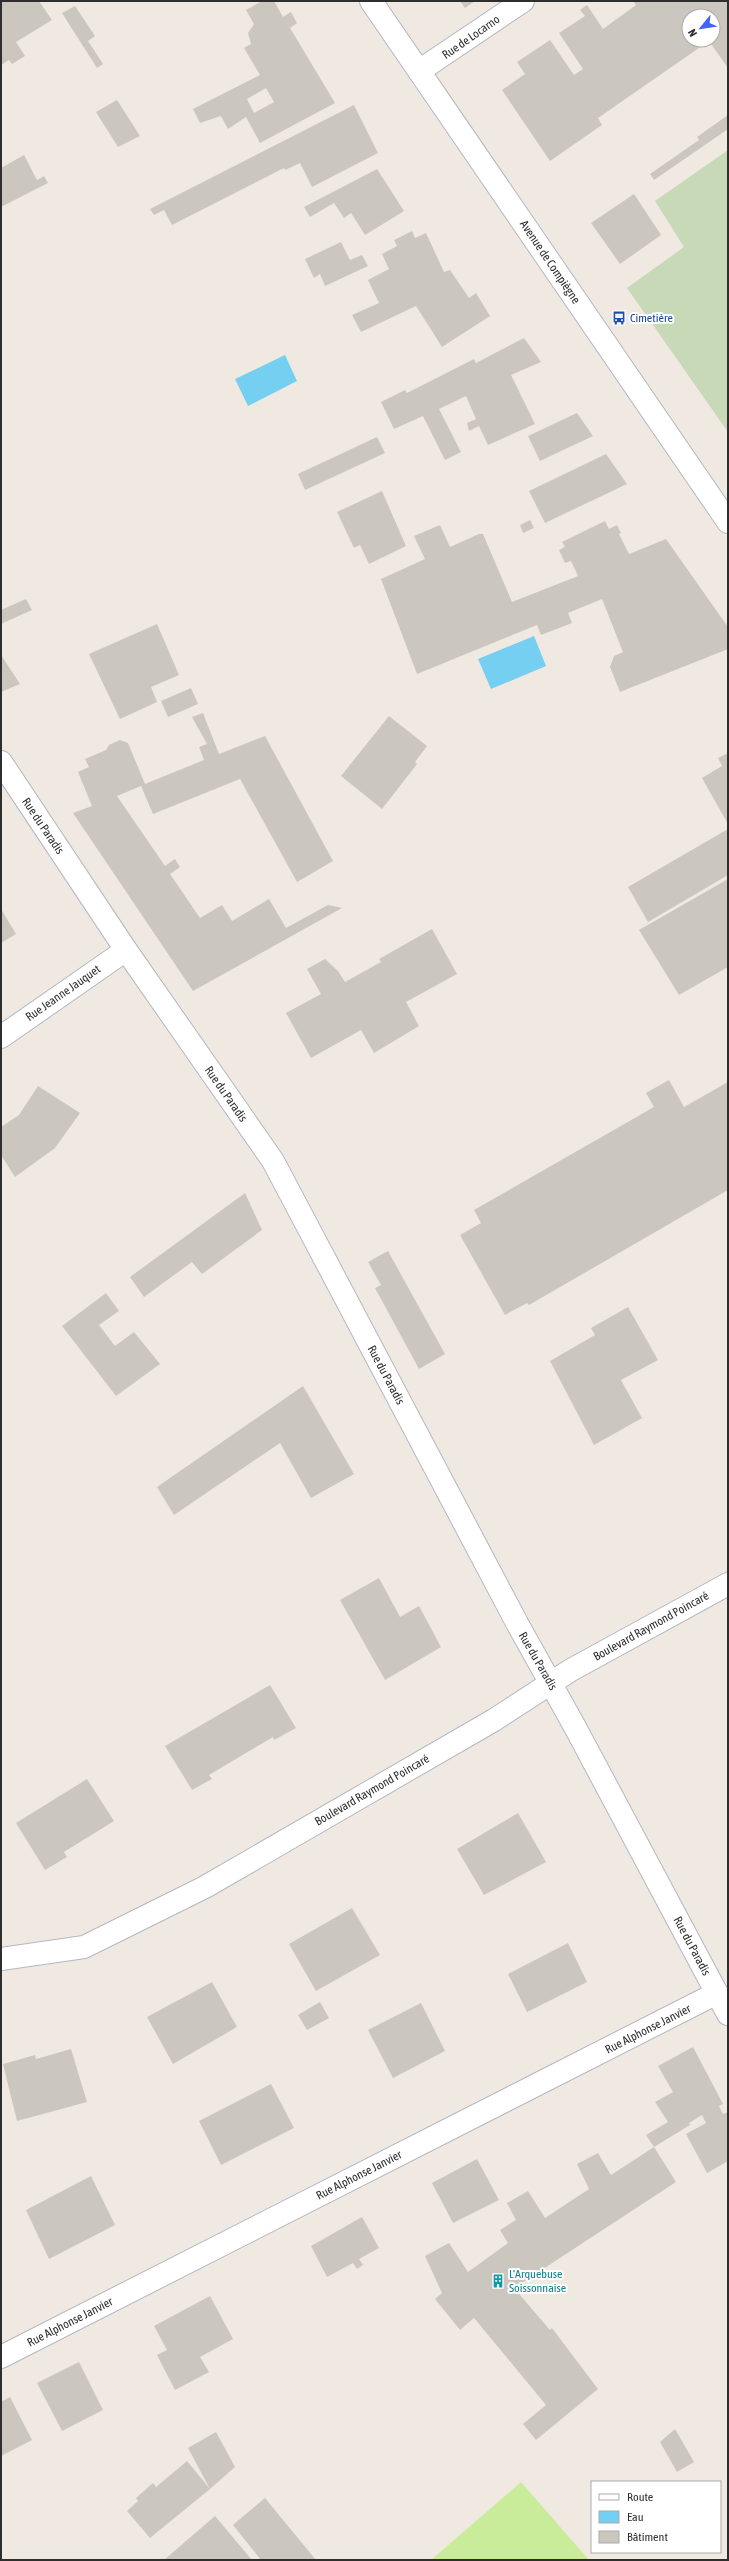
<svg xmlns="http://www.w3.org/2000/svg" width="729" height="2561" font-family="'Asap Condensed',sans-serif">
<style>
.cemetery{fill:#c8d9b8}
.pitch{fill:#c9ec9a}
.water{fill:#75cff0}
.building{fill:#cbc7bf;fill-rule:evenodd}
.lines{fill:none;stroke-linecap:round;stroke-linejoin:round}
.minor-casing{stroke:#b4b7c1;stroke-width:24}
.secondary-casing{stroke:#b4b7c1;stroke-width:24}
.minor{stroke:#fff;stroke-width:22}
.secondary{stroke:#fff;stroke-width:22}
.labels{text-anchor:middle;stroke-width:4;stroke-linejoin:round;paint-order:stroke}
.street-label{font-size:12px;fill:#2e2e2e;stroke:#fff}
.transit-label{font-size:12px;fill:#164399;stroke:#fff;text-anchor:start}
.culture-label{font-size:12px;fill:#0d838f;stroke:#fff;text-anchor:start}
</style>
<rect width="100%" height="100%" fill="#efe9e1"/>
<path class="cemetery" d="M 728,150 L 728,432 L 627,288 L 684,247 L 655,201 Z"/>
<path class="pitch" d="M 521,2482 L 589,2560 L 431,2560 Z"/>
<path class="water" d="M 285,355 L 297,381 L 248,406 L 235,379 Z
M 534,636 L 546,666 L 491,689 L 478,659 Z"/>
<path class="building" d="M 1,1 L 39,1 L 52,20 L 16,42 L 25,56 L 12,64 L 9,60 L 1,65 Z
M 262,1 L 274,1 L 283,17 L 291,12 L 297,23 L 290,28 L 335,103 L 260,143 L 246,117 L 228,129 L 221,116 L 200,123 L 193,109 L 260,75 L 244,48 L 251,44 L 248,33 L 254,24 L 246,10 ZM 266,88 L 274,102 L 254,113 L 247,99 Z
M 460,1 L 475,1 L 465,8 Z
M 633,1 L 728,1 L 728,68 L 709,41 L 598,118 L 602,125 L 550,161 L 502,90 L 525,74 L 517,62 L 550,40 L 574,75 L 583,69 L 559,33 L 585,16 L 580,10 L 587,5 L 603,29 L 636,5 ZM 689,16 L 713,16 L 713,40 L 689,40 Z
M 75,6 L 95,36 L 88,41 L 103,64 L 97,68 L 62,13 Z
M 117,100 L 140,136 L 118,147 L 96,112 Z
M 354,105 L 378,153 L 312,187 L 300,163 L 285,170 L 284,168 L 172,225 L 164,210 L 154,215 L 150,209 Z
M 728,115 L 728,129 L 654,180 L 650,174 L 699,140 L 697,137 Z
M 24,155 L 37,180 L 44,176 L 48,183 L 1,207 L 1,168 Z
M 377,169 L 404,211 L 365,235 L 351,213 L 344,218 L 334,203 L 310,217 L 304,207 Z
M 634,194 L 661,235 L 620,264 L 591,223 Z
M 412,231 L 415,238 L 426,233 L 444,272 L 450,270 L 469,298 L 476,293 L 490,316 L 442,347 L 416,306 L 361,332 L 352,315 L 379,303 L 368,280 L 389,269 L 382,254 L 397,246 L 394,240 Z
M 341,242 L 350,260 L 362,255 L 368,266 L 325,286 L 320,274 L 314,278 L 305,259 Z
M 524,338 L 541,362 L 511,375 L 535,424 L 488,445 L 479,426 L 469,431 L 467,423 L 476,419 L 466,396 L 439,409 L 461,452 L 445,460 L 423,416 L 394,429 L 381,402 L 405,390 L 407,393 L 474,359 L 476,363 Z
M 577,413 L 593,436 L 540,461 L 528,436 Z
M 377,437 L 385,453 L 305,490 L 298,474 Z
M 606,454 L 627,484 L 545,523 L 529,491 Z
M 382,491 L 406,546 L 369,564 L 360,545 L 354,548 L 337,512 Z
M 530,520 L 534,528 L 523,533 L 520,525 Z
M 605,521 L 609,529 L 617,525 L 621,533 L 619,534 L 629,554 L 666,539 L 728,627 L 728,649 L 620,692 L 610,667 L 614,656 L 623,652 L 602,599 L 568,613 L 572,623 L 541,635 L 537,625 L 417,674 L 381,579 L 425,559 L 414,536 L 440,525 L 450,547 L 479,534 L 483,534 L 512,602 L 578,576 L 571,561 L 565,563 L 559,550 L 565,547 L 562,542 Z
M 26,599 L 32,610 L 1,624 L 1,610 Z
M 157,624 L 179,675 L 151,687 L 157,702 L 120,719 L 89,654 Z
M 1,655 L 20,684 L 1,692 Z
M 191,688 L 198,704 L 168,717 L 161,701 Z
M 203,713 L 219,754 L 265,736 L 333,861 L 297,882 L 240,779 L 153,814 L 141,786 L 117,796 L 165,866 L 175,859 L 180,867 L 170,874 L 200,918 L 222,905 L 232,921 L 269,899 L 286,928 L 328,905 L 342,908 L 193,991 L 73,813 L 92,806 L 78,772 L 89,767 L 85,759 L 106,750 L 109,745 L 120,740 L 128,743 L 145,784 L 204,760 L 199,747 L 207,744 L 192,717 Z
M 389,716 L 427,746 L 415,762 L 417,764 L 382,809 L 341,776 Z
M 728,753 L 728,824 L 702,778 L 722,766 L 718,758 Z
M 728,829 L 728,875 L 648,922 L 628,887 Z
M 728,879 L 728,967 L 679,995 L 639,930 Z
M 1,909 L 16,934 L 1,943 Z
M 432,929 L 457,974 L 406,1002 L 419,1026 L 374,1053 L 361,1030 L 311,1058 L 286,1013 L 321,994 L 307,969 L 325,959 L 338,971 L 345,982 L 381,962 L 379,959 Z
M 669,1080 L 684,1107 L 728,1082 L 728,1190 L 529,1305 L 527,1303 L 505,1315 L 460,1235 L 481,1223 L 474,1210 L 654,1107 L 646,1093 Z
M 38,1086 L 80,1113 L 55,1148 L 15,1177 L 1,1155 L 1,1127 L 19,1115 Z
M 245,1193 L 262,1230 L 202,1274 L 192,1262 L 144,1297 L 130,1277 Z
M 388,1251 L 445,1354 L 419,1369 L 375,1288 L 381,1285 L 368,1262 Z
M 106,1293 L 119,1311 L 99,1325 L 115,1346 L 134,1332 L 160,1364 L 116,1396 L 62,1326 Z
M 628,1307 L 658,1360 L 621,1380 L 642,1418 L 594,1445 L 550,1361 L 595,1335 L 591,1328 Z
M 303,1386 L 354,1474 L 311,1498 L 280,1443 L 174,1515 L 157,1487 Z
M 379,1578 L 400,1617 L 419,1606 L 441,1647 L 385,1680 L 340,1600 Z
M 270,1685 L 296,1728 L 274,1740 L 273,1737 L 209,1775 L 212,1779 L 192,1790 L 165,1746 Z
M 87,1779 L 114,1821 L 64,1852 L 67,1857 L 45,1870 L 16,1823 Z
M 518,1813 L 546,1862 L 484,1895 L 457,1849 Z
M 352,1908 L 380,1955 L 316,1991 L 289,1944 Z
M 568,1943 L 587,1982 L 527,2012 L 508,1974 Z
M 212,1982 L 237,2027 L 173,2064 L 147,2017 Z
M 320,2002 L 329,2018 L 307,2030 L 298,2015 Z
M 421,2003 L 445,2051 L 393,2078 L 368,2030 Z
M 693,2047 L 723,2104 L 719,2106 L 723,2114 L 728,2112 L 728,2161 L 707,2173 L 686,2134 L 706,2123 L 702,2115 L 689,2123 L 690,2125 L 654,2147 L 676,2182 L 514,2288 L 550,2330 L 552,2328 L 598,2389 L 536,2440 L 523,2424 L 546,2405 L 474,2318 L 460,2330 L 435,2299 L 442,2293 L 425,2256 L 449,2243 L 468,2272 L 508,2243 L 500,2230 L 516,2220 L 507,2203 L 528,2191 L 545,2218 L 589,2189 L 577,2164 L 598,2153 L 611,2175 L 654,2147 L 646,2135 L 668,2122 L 655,2102 L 673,2092 L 658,2066 Z
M 71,2049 L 87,2102 L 17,2121 L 3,2064 L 35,2055 L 36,2059 Z
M 271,2084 L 294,2128 L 221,2165 L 199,2121 Z
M 477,2159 L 499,2200 L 453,2223 L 432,2183 Z
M 91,2176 L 115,2225 L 49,2259 L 26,2210 Z
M 362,2217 L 379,2248 L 359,2259 L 363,2265 L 357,2269 L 353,2263 L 327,2277 L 311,2246 Z
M 210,2296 L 233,2339 L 200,2357 L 209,2372 L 175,2390 L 157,2355 L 167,2350 L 154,2326 Z
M 79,2362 L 103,2410 L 62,2431 L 37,2383 Z
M 10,2397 L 32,2440 L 1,2456 L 1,2402 Z
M 675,2429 L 694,2462 L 677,2472 L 660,2442 Z
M 216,2432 L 235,2467 L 210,2489 L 150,2538 L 127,2511 L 138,2501 L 136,2498 L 153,2483 L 156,2487 L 187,2461 L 210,2489 L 188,2448 Z
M 265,2498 L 316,2560 L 261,2560 L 233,2525 Z
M 215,2516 L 252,2560 L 164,2560 Z"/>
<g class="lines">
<g class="minor-casing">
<path id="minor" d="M 419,71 L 523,1
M 1,762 L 126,950 L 273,1161 L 517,1623 L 575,1727 L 728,2014
M 1,1037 L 126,950
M 1,1959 L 84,1947 L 205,1887 L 494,1720 L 571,1670 L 728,1584
M 1,2357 L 717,1993"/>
</g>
<g class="secondary-casing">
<path id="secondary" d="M 371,1 L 728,522"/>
</g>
<use href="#minor" class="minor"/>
<use href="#secondary" class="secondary"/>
</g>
<defs>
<g id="bus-bare" transform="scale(1.08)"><path d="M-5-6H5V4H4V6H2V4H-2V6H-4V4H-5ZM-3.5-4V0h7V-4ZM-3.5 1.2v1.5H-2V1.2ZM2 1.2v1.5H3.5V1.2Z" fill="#1a4fb4" stroke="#fff" stroke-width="2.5" paint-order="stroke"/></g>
<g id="building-bare" transform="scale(1.08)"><path d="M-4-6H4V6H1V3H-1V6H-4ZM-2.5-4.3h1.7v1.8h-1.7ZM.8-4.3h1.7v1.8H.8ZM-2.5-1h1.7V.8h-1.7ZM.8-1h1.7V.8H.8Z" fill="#0f9aa8" stroke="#fff" stroke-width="2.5" paint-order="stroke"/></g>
</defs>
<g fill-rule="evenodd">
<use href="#bus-bare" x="619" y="318"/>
<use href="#building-bare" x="498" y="2281"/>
</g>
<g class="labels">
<g class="street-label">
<text transform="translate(471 37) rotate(-35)" y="4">Rue de Locarno</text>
<text transform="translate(550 262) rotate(56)" y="4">Avenue de Compiègne</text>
<text transform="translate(43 826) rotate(56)" y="4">Rue du Paradis</text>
<text transform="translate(63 993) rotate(-35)" y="4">Rue Jeanne Jauquet</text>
<text transform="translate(226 1094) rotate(55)" y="4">Rue du Paradis</text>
<text transform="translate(386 1375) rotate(62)" y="4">Rue du Paradis</text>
<text transform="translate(651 1626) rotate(-29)" y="4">Boulevard Raymond Poincaré</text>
<text transform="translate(538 1661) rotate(60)" y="4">Rue du Paradis</text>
<text transform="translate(372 1790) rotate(-30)" y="4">Boulevard Raymond Poincaré</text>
<text transform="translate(692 1946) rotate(62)" y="4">Rue du Paradis</text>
<text transform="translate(648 2029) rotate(-27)" y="4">Rue Alphonse Janvier</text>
<text transform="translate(359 2175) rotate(-27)" y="4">Rue Alphonse Janvier</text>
<text transform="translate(70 2322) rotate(-27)" y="4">Rue Alphonse Janvier</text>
</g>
<g class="transit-label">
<text x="630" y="322">Cimetière</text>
</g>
<g class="culture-label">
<text x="509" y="2278">L'Arquebuse<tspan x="509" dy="14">Soissonnaise</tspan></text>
</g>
</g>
<rect width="729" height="2561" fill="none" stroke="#2e2e2e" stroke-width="4"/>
<rect x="591" y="2481" width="130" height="72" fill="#ffffff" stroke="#ababab"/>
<rect x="599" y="2494" width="20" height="6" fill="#ffffff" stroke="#ababab"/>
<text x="627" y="2501" font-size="12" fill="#2e2e2e">Route</text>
<rect x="599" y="2511" width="20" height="12" fill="#75cff0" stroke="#ababab"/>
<text x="627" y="2521" font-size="12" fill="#2e2e2e">Eau</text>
<rect x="599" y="2531" width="20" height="12" fill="#cbc7bf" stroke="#ababab"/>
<text x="627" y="2541" font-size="12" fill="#2e2e2e">Bâtiment</text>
<g transform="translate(701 28) rotate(240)"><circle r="19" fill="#ffffff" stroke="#ababab"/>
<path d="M0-3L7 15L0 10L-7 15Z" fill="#4264fb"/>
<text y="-6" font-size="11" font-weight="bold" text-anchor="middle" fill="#2e2e2e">N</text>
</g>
</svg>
